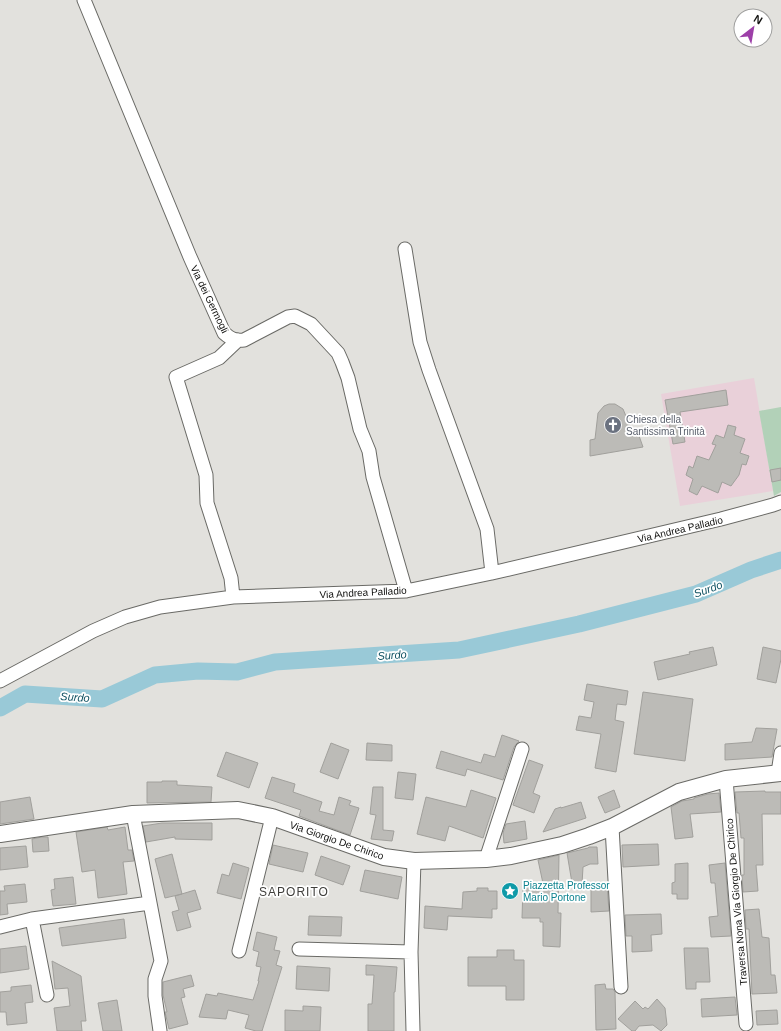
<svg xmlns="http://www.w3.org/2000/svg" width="781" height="1031" font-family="Helvetica,sans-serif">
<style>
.education{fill:#e9d0d9}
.green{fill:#b2d1b8}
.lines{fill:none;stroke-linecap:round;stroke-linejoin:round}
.river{stroke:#99c9d7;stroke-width:17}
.building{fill:#bcbbb7;stroke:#a1a09c}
.minor-casing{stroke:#6a6a66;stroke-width:15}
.major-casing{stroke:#6a6a66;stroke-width:18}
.minor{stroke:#fff;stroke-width:13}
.major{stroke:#fff;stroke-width:16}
.labels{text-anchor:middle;stroke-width:3.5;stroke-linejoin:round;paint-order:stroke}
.street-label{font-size:10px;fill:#121210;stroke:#fff}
.worship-label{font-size:10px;fill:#5b616d;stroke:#fff;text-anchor:start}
.culture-label{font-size:10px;fill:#0d838f;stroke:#fff;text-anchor:start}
.water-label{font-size:11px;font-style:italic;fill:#125363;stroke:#fff}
.quarter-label{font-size:12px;letter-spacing:1px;fill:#403f3c;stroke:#fff}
</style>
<rect width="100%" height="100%" fill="#e2e1dd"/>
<path class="education" d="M 754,378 L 773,491 L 680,506 L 661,394 Z"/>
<path class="green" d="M 781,407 L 781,492 L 774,496 L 759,411 Z"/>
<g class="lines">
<path class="river" d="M 0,708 L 25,694 L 102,699 L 155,675 L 198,671 L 237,672 L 275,662 L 459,650 L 579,624 L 696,594 L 751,570 L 781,560"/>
</g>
<path class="building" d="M 726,390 L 728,405 L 680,412 L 685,442 L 673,444 L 665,400 Z
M 609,404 L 615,404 L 623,409 L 633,433 L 638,433 L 643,447 L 590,456 L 590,440 L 595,439 L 598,413 L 604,406 Z
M 728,425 L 736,427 L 734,435 L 745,439 L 740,453 L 749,456 L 746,465 L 742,464 L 739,475 L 731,486 L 722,482 L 718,493 L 702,486 L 697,495 L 689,491 L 693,479 L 686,475 L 689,466 L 693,468 L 697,456 L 709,460 L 716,445 L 712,444 L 716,435 L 724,438 Z
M 781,468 L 781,480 L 772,482 L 770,470 Z
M 713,647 L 717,665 L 658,680 L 654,662 L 690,654 L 689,652 Z
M 763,647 L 781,651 L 781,659 L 776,683 L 757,679 Z
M 587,684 L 628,691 L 626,705 L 617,704 L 615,720 L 624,722 L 616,772 L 595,768 L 601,734 L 576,730 L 579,716 L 591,718 L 594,702 L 584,700 Z
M 643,692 L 693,699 L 685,761 L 634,754 Z
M 756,728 L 777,729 L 772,757 L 725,760 L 725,744 L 752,742 Z
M 502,735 L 519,741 L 514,747 L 503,780 L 467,769 L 465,776 L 436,768 L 441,751 L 481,763 L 484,754 L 495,757 Z
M 331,743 L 349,750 L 338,779 L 320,772 Z
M 367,743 L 392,745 L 392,761 L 366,760 Z
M 226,752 L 258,763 L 249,788 L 217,776 Z
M 529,760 L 543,765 L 533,793 L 540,796 L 534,813 L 513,805 Z
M 398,772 L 416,774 L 413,800 L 395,798 Z
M 272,777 L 295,784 L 293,792 L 322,802 L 319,811 L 334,815 L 339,797 L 351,801 L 349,805 L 359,808 L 350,835 L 299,816 L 301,810 L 265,798 Z
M 162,781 L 177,781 L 177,785 L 212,787 L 211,802 L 147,803 L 147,782 L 162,782 Z
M 373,787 L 383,787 L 383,830 L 394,831 L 392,841 L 371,839 L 376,815 L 370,814 Z
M 471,790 L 496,798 L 483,838 L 449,826 L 445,841 L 417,834 L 426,797 L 466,807 Z
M 614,790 L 620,807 L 605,813 L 598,797 Z
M 765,791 L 765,792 L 781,792 L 781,814 L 762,814 L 763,865 L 756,865 L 758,891 L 743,892 L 742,875 L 744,875 L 744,838 L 741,838 L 739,813 L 737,813 L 735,792 Z
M 719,793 L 721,812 L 690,814 L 693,837 L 675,839 L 671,807 L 682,801 L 694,799 L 694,798 L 708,794 Z
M 30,797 L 34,819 L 0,824 L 0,802 Z
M 581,802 L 586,818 L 543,832 L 555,809 L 561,807 L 561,808 Z
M 525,821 L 527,839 L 504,843 L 503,833 L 506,824 Z
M 162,823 L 212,823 L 212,840 L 175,839 L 175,837 L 146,842 L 143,826 Z
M 107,827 L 108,830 L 125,827 L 128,850 L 132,850 L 134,861 L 123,862 L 127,894 L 98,898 L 95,870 L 82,872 L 76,832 Z
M 42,837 L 48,837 L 49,851 L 33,852 L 32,839 Z
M 658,844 L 659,865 L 623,867 L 622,845 Z
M 273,845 L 308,853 L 303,872 L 269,864 Z
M 26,846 L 28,867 L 0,870 L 0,848 Z
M 589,847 L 597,847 L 598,864 L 590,864 L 583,867 L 582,884 L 572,883 L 567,853 L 588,848 Z
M 172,854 L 182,894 L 165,898 L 155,859 Z
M 559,855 L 558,913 L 561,913 L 560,947 L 543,946 L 543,922 L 540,922 L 540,918 L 522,918 L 523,887 L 544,888 L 538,860 Z
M 321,856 L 350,866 L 343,885 L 315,875 Z
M 233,863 L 249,868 L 241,899 L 217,893 L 222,874 L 229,876 Z
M 688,863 L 688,899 L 677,899 L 677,894 L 672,894 L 672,883 L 675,882 L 675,864 Z
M 725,863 L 731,936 L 711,937 L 709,917 L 718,916 L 715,883 L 711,883 L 709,865 Z
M 365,870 L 402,877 L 398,899 L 360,891 Z
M 73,877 L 76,904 L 53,906 L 51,890 L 55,889 L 54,879 Z
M 25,884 L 27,902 L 7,904 L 8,914 L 0,915 L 0,891 L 5,891 L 4,886 Z
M 607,885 L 609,911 L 591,912 L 591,886 Z
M 477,888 L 488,888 L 488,891 L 497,891 L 497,909 L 492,909 L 492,918 L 448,916 L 447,930 L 424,928 L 425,906 L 462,909 L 463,892 L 477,891 Z
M 195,890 L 201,909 L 187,913 L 191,927 L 177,931 L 172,912 L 179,910 L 175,896 Z
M 759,909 L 762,937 L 769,938 L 771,975 L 775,975 L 777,993 L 752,994 L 749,929 L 746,929 L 745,910 Z
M 661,914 L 662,934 L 651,935 L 652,951 L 632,952 L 632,936 L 626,936 L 625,915 Z
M 309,916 L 342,917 L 341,936 L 308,935 Z
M 124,919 L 126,938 L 62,946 L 59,928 Z
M 257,932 L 277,937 L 274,950 L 280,951 L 276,965 L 282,967 L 262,1031 L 256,1031 L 245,1028 L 249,1015 L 228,1010 L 226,1019 L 199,1017 L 206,994 L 217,996 L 218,993 L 253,1000 L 259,981 L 258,981 L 261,967 L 256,966 L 259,952 L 253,950 Z
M 26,946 L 29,969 L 0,973 L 0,949 Z
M 684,948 L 708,948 L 710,982 L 696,982 L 696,989 L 686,989 Z
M 497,950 L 514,950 L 514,960 L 524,960 L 524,1000 L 506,1000 L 506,986 L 468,986 L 468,957 L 497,957 Z
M 52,961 L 81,976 L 86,1021 L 81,1021 L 82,1031 L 57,1031 L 54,1008 L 70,1006 L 68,988 L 55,989 Z
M 366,965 L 397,967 L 395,992 L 394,992 L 394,1031 L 368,1031 L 368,1004 L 372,1004 L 374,975 L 366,975 Z
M 297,966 L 330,968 L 329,991 L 296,989 Z
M 191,975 L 194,986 L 183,989 L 185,997 L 181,998 L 188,1024 L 169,1029 L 165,1012 L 167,1012 L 163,995 L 163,982 Z
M 605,984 L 606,989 L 613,989 L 615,992 L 616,1029 L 596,1030 L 595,985 Z
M 31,985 L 33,1002 L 25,1003 L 27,1023 L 7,1025 L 6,1012 L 0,1012 L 0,992 L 11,991 L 11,987 Z
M 735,997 L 737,1015 L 702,1017 L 701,999 Z
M 657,999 L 665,1008 L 667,1025 L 661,1031 L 653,1025 L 639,1026 L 635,1031 L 632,1031 L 618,1019 L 635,1001 L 643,1009 L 645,1007 L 648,1009 Z
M 117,1000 L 122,1031 L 103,1031 L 98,1003 Z
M 303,1006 L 321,1007 L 320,1031 L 285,1031 L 285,1010 L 303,1011 Z
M 777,1010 L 778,1024 L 757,1025 L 756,1011 Z"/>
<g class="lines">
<g class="minor-casing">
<path id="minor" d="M 84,0 L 190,257 L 224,333 C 231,339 235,341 244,340 L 288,317 L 295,316 L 311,324 L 338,353 L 342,362 L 348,378 L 360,429 L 369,451 L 373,477 L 406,591
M 405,249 L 420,342 L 429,370 L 487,529 L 492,573
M 233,597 L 231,578 L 207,503 L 206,475 L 176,377 L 219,358 L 238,340
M 0,681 L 93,631 L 125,617 L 160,607 L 233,597 L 406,591 L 492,573 L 721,519 L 773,505 L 781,502
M 778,773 L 781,753
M 726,779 L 746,1024
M 612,827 L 621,987
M 486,859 L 522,749
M 150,903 L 161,961 L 155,979 L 155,996 L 160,1031
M 32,919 L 47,995
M 0,927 L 32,919 L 150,903 L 133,814
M 299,949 L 411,952
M 239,951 L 272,817
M 413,1031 L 411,952 L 414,861"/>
</g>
<g class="major-casing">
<path id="major" d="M 0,834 L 133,814 L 238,810 L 272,817 L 384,857 L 414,861 L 486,859 L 511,856 L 562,845 L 589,836 L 612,827 L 679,792 L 726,779 L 781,773"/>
</g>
<use href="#minor" class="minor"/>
<use href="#major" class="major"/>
</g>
<defs>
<g id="church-disc" transform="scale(0.9)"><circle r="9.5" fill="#6b7280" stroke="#fff"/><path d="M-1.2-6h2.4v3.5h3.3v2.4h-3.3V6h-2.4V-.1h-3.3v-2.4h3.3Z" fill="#fff"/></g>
<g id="sight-disc" transform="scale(0.9)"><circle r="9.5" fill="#0f9aa8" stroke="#fff"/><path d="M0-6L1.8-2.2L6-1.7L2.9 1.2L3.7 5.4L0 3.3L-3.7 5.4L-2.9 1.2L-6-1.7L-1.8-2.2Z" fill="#fff"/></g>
</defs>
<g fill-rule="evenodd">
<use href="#church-disc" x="613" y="425"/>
<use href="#sight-disc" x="510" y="891"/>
</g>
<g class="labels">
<g class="street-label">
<text transform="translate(210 299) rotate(64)" y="4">Via dei Germogli</text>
<text transform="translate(680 529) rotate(-13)" y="4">Via Andrea Palladio</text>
<text transform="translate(363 592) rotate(-3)" y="4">Via Andrea Palladio</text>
<text transform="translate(337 840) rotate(19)" y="4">Via Giorgio De Chirico</text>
<text transform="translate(736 902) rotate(-95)" y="4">Traversa Nona Via Giorgio De Chirico</text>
</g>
<g class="worship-label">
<text x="626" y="423">Chiesa della<tspan x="626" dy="12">Santissima Trinità</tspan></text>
</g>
<g class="culture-label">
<text x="523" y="889">Piazzetta Professor<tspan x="523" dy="12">Mario Portone</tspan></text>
</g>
<g class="water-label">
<text transform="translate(708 589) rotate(-20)" y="4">Surdo</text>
<text transform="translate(392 655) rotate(-4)" y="4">Surdo</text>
<text transform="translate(75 697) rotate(4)" y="4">Surdo</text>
</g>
<g class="quarter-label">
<text x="294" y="896">SAPORITO</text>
</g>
</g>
<g transform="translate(753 28) rotate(31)"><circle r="19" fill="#ffffff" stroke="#a0a09f"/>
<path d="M0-3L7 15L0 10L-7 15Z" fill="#9d3fa8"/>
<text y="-6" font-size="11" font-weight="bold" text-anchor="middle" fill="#121210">N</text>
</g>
</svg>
